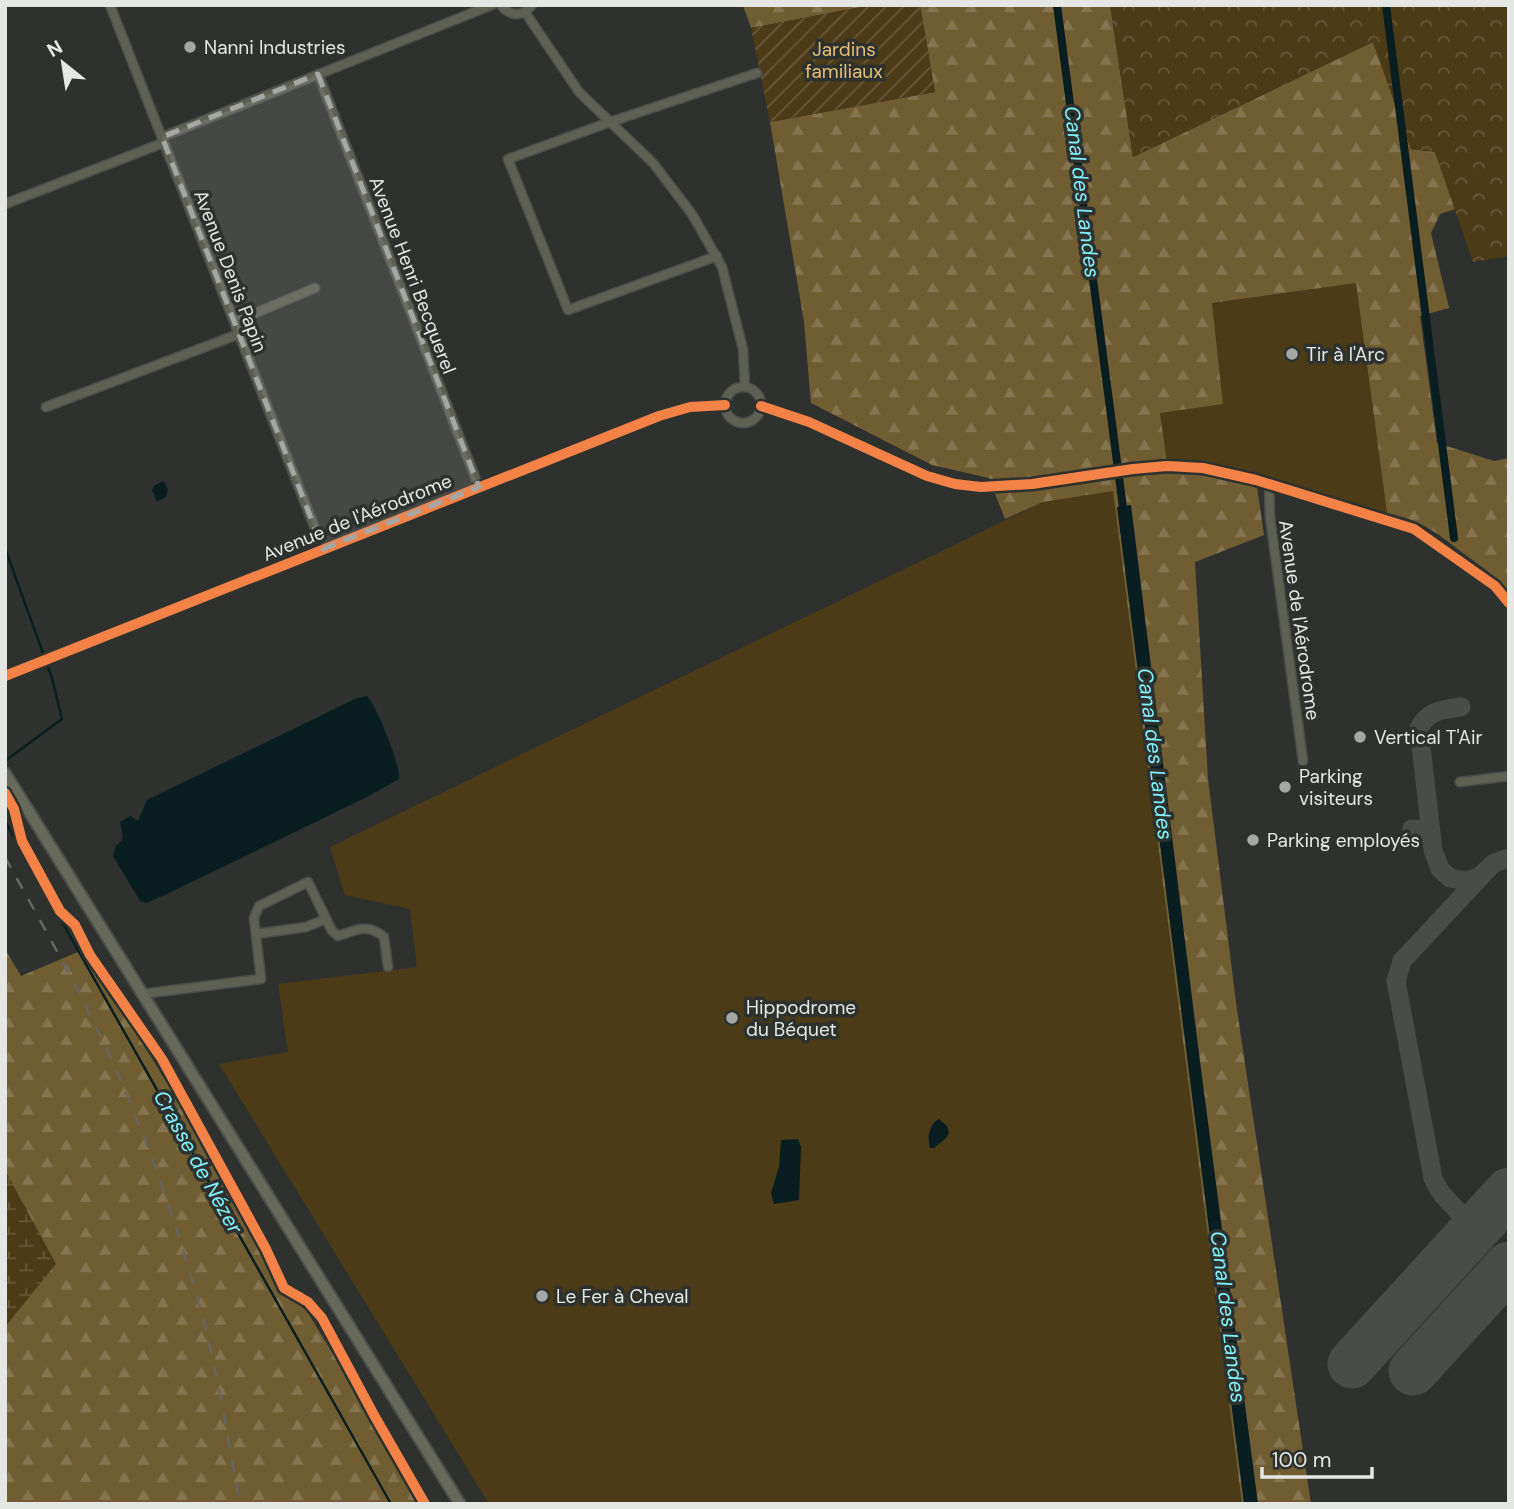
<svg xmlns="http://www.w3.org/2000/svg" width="1514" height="1509" font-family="'DM Sans',sans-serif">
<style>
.grass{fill:#4c3b17}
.forest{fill:url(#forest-firs)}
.wetland{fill:url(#wetland-marsh)}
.park{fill:url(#park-crowns)}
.garden{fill:url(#garden-furrows)}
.water{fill:#091e20}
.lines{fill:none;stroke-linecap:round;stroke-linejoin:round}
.stream{stroke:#091e20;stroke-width:2.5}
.canal{stroke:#091e20;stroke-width:8}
.taxiway{stroke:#4a4c47;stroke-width:19}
.runway{stroke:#4a4c47;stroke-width:49}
.minor-casing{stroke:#4c4e4c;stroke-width:11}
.secondary-casing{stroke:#4c4e4c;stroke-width:14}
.minor{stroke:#5e6053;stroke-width:8}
.secondary{stroke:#67695a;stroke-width:10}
.rail{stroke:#65675f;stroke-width:2.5;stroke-dasharray:12 12;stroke-linecap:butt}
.cycleway-casing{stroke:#2e322e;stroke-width:15}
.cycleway{stroke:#f48246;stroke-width:10}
.marked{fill:#a5a7a5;fill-opacity:0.2;stroke:#a5a7a5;stroke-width:5;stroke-dasharray:14 9;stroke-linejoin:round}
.poi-dot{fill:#a5a7a5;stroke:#2e322e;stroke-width:2.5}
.labels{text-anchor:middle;stroke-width:7;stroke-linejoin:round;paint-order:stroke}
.poi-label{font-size:19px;fill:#e4e7e4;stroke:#2e322e;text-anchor:start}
.park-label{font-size:19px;fill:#e4bf74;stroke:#2e322e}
.street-label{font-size:19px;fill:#e4e7e4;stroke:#2e322e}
.water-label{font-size:21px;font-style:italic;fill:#81f1fc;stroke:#2e322e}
</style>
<defs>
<pattern id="forest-firs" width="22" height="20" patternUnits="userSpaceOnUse" patternTransform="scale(1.75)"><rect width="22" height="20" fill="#715d32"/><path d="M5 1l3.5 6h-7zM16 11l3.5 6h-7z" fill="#857450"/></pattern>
<pattern id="wetland-marsh" width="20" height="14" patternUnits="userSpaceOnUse" patternTransform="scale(1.75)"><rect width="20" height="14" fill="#4c3b17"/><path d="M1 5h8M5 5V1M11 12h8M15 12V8" fill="none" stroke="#665739"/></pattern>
<pattern id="park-crowns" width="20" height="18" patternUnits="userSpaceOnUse" patternTransform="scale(1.75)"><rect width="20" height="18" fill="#4c3b17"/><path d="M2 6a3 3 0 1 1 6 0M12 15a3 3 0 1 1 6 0" fill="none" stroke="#665739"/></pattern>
<pattern id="garden-furrows" width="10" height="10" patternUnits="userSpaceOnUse" patternTransform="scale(1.75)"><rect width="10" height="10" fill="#4c3b17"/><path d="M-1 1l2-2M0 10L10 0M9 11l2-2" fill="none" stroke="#665739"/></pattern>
</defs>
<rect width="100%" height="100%" fill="#2f312f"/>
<path class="grass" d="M 1356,283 L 1387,513 L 1251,473 L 1167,462 L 1160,412 L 1223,404 L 1212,303 Z
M 1113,490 L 1242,1504 L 489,1504 L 219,1064 L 288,1052 L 278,984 L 417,967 L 410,909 L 345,895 L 330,847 L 1043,502 Z"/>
<path class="forest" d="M 743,5 L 871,5 L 751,28 Z
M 920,5 L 1110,5 L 1133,157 L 1373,42 L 1411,149 L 1435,152 L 1455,209 L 1440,214 L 1431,233 L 1449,308 L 1420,316 L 1437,443 L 1494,461 L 1509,458 L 1509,592 C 1497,577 1482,567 1467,556 C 1438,534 1424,521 1387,513 L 1356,283 L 1212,303 L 1223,404 L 1160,413 L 1167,462 L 1205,464 L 1251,473 L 1257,487 L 1264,535 L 1195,562 L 1208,779 L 1237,1010 L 1311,1504 L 1242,1504 L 1113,491 L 1043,502 L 1005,519 L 989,478 L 932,465 L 811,403 L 804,322 L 770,122 L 935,92 Z
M 5,949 L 21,976 L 85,949 L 425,1504 L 5,1504 Z"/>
<path class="wetland" d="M 5,1170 L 56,1264 L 5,1327 Z"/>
<path class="park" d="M 1110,5 L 1509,5 L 1509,256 L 1473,262 L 1435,152 L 1411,149 L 1373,42 L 1133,157 Z"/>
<path class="garden" d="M 871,5 L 920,5 L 935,92 L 770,122 L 751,28 Z"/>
<path class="water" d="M 164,481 L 168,490 L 166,497 L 157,502 L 152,490 L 155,485 Z
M 1131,505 L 1198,1046 L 1258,1504 L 1244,1504 L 1117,507 Z
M 367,696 C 377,706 401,766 399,779 L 367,797 L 165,895 L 146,903 L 140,901 L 113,856 L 116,845 C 127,840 121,831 120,822 L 130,816 L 138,821 L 147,800 L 355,699 Z
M 939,1119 L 947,1126 L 949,1133 L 946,1138 L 934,1148 L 930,1148 C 927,1138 929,1124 939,1119 Z
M 798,1139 L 801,1147 L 799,1200 L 774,1204 L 771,1193 L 779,1167 L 781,1140 Z"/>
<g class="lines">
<path class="stream" d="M 5,548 L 52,678 L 62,719 L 5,761
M 5,821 L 391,1504"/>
<path class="canal" d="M 1057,5 L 1124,515
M 1386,5 L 1454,538"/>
<path class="taxiway" d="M 1461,707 C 1443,710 1427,710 1419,729 L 1433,850 L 1440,869 L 1450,878 L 1466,881 L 1479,877 L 1494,863 L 1509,858
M 1412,829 L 1425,830 L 1432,840
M 1457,1210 C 1469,1221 1482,1220 1494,1208
M 1460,1244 C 1474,1207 1445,1210 1433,1178 L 1396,981 L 1402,961 L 1484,873"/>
<path class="runway" d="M 1352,1364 L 1509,1192
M 1413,1371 L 1509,1266"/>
<g class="minor-casing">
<path id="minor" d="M 110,5 L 323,549
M 501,5 C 510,17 523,17 532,5
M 525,12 L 579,92 L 653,163 L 692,214 L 722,267 L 743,349 L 745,387
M 318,74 L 479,487
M 162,137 L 492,5
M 5,204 L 163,143
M 717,256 L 568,310 L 508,159 L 610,122 L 757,73
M 234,322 L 315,288
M725 405a18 18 0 1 1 36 0a18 18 0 1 1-36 0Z
M 761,406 L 809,422 L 927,476 L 955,484 L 981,487 L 1032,484 L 1133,469 L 1167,466 L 1203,468 L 1256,480 L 1414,529 L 1495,586 L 1509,603
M 46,407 L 239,334
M 1269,483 L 1270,517 L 1303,761
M 5,676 L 659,416 L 690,407 L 725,405
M 1460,782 L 1509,776
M 256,934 L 306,927 L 326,919
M 142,994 L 261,979 L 254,918 L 259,906 L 308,882 L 332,931 L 338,936 C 357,930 367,923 384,937 L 388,967"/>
</g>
<g class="secondary-casing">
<path id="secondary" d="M 5,773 L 460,1504"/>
</g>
<use href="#minor" class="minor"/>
<use href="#secondary" class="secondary"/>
<path class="rail" d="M 5,857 C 43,926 82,994 114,1065 C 149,1144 178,1227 201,1311 C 218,1374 228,1439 240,1504"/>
<g class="cycleway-casing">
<path id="cycleway" d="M 761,406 L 809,422 L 927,476 L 955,484 L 981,487 L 1032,484 L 1133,469 L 1167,466 L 1203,468 L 1256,480 L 1414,529 L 1495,586 L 1509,603
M 5,676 L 659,416 L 690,407 L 725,405
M 5,793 L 14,809 L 22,841 L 60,911 L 75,925 L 90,955 L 162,1059 L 266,1249 L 284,1288 L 308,1302 L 322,1318 L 374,1415 L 425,1504"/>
</g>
<use href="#cycleway" class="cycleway"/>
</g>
<path class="marked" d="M 318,74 L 479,487 L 323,549 L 162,137 Z"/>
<g class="poi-dot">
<circle cx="190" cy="47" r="7"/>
<circle cx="1292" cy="354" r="7"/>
<circle cx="1360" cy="737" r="7"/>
<circle cx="1285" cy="787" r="7"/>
<circle cx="1253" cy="840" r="7"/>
<circle cx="732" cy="1018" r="7"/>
<circle cx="542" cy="1296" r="7"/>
</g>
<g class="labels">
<g class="poi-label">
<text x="204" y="54">Nanni Industries</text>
<text x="1306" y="361">Tir à l'Arc</text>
<text x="1374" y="744">Vertical T'Air</text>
<text x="1299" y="783">Parking<tspan x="1299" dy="22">visiteurs</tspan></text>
<text x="1267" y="847">Parking employés</text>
<text x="746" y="1014">Hippodrome<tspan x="746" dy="22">du Béquet</tspan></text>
<text x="556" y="1303">Le Fer à Cheval</text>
</g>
<g class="park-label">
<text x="844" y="56">Jardins<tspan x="844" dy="22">familiaux</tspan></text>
</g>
<g class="street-label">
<text transform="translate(231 271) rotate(69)" y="7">Avenue Denis Papin</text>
<text transform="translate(413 275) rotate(69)" y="7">Avenue Henri Becquerel</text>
<text transform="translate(357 517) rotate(-22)" y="7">Avenue de l'Aérodrome</text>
<text transform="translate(1300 620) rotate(82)" y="7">Avenue de l'Aérodrome</text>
</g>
<g class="water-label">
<text transform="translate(1082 192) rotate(83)" y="7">Canal des Landes</text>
<text transform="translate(1155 754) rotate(83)" y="7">Canal des Landes</text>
<text transform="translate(198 1162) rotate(61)" y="7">Crasse de Nézer</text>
<text transform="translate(1228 1317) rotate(83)" y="7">Canal des Landes</text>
</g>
</g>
<rect width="1514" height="1509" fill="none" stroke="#e4e7e4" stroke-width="14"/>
<g transform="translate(63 63) rotate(330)" stroke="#2e322e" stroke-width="5" paint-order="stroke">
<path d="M0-5L12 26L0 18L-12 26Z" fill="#e4e7e4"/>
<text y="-10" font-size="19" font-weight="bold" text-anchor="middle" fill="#e4e7e4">N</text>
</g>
<path d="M1262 1467v10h110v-10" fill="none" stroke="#e4e7e4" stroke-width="3.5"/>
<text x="1272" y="1467" font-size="21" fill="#e4e7e4" stroke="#2e322e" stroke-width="5" paint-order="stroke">100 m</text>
</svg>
